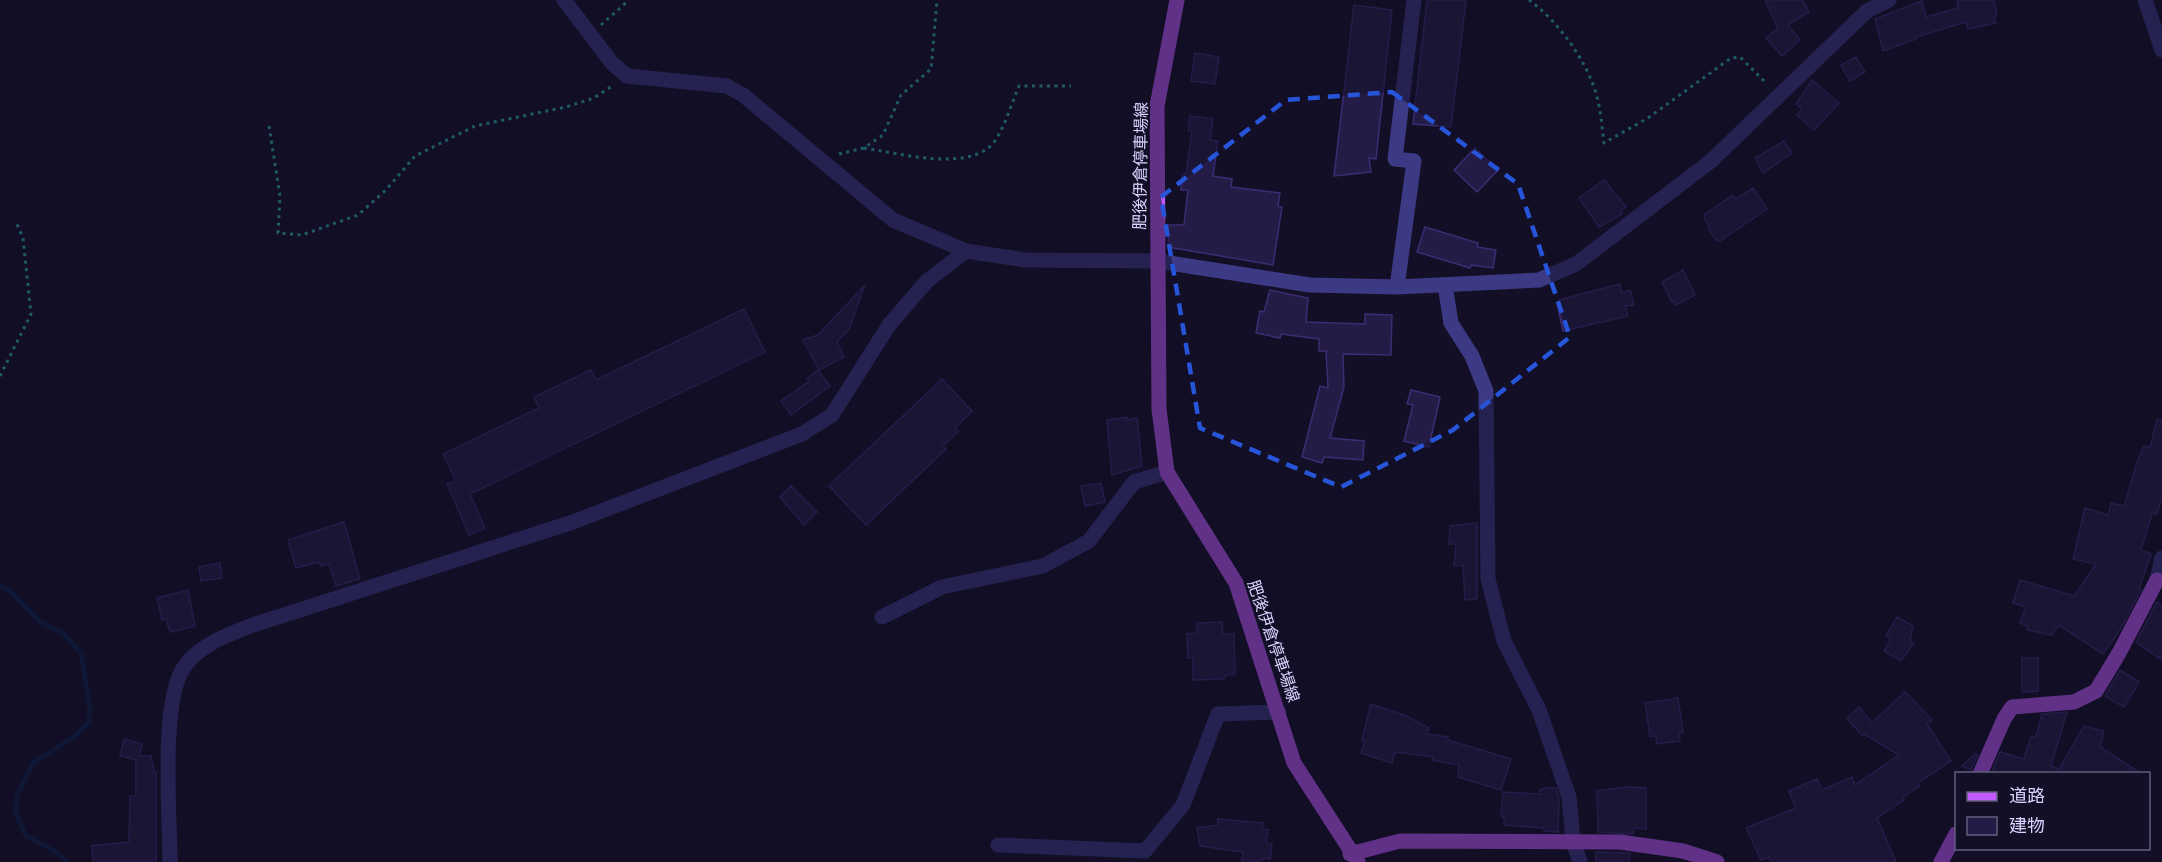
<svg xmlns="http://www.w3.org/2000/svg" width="2162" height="862" font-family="Karla,'Noto Sans JP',sans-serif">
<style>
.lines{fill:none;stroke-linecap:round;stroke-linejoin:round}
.stream{stroke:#0c2248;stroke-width:5}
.building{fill:#241b47;stroke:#3b2d73;stroke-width:1.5}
.path{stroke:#2fb8b0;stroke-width:3;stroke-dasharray:3 4.5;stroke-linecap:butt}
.minor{stroke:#3d3a85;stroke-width:15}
.major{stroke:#c25bff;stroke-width:15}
.marked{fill:none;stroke:#2655da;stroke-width:4.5;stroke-dasharray:12 8;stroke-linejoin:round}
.labels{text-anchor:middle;stroke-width:4.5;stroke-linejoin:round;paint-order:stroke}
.street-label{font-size:16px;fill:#d9d4ff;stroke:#130f26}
</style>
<rect width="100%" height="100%" fill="#130f26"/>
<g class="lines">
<path class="stream" d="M 0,585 L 10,591 L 39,621 L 63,633 L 81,653 L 90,708 L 89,722 L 74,737 L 33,763 L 17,796 L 16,814 L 26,836 L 58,853 L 66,862"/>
</g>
<path class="building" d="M 1427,0 L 1466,0 L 1451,127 L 1413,124 Z
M 1765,0 L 1803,0 L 1809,12 L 1788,25 L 1800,40 L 1782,56 L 1766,38 L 1778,28 Z
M 1957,0 L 1994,0 L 1997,15 L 1994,17 L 1996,23 L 1968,29 L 1966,22 L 1916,37 L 1916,39 L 1883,51 L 1875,19 L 1922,1 L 1926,17 L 1958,8 Z
M 1354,5 L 1392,10 L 1378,140 L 1376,159 L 1369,158 L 1371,172 L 1334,176 Z
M 1195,53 L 1219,57 L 1215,84 L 1191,81 Z
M 1856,57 L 1865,72 L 1850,81 L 1841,65 Z
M 1812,80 L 1839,103 L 1814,130 L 1797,115 L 1802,109 L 1796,104 Z
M 1190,116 L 1213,119 L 1210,140 L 1218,141 L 1213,176 L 1232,179 L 1231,187 L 1280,193 L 1278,206 L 1282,207 L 1273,265 L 1168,247 L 1168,225 L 1184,225 L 1188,190 L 1181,190 L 1182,174 L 1186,174 L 1192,131 L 1188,130 Z
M 1784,141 L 1792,153 L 1763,173 L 1755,158 Z
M 1475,148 L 1498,170 L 1477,192 L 1454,170 Z
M 1604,180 L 1626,207 L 1620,211 L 1622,214 L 1599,227 L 1579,198 Z
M 1753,188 L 1767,209 L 1720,241 L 1716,240 L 1708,228 L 1710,227 L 1704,218 L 1705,214 L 1733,195 L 1736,199 Z
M 1425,227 L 1478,243 L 1477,247 L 1496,250 L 1493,268 L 1471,265 L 1470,268 L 1417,252 Z
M 1683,270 L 1695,295 L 1676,305 L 1674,301 L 1672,302 L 1662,282 Z
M 1620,284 L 1622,293 L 1630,290 L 1634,305 L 1625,306 L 1628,316 L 1563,331 L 1557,303 L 1559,300 Z
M 865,285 L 849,329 L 837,342 L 844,357 L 819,370 L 803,340 L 818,335 Z
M 1270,290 L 1308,298 L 1306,322 L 1365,324 L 1365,314 L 1392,315 L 1391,355 L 1343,354 L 1344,387 L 1330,438 L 1364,441 L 1363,460 L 1324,457 L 1322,463 L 1302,457 L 1320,386 L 1328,388 L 1326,351 L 1319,351 L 1319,339 L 1281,334 L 1280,338 L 1256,333 L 1260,311 L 1264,312 Z
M 744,309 L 765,352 L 470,494 L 485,528 L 469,535 L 447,484 L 456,481 L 443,454 L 539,408 L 534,397 L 591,370 L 596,380 Z
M 818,370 L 830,386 L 791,415 L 781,401 L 809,381 L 807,378 Z
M 942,379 L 972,411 L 955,428 L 959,431 L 943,446 L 946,449 L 866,525 L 829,486 Z
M 1411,390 L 1440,397 L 1429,447 L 1404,441 L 1413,405 L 1407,404 Z
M 1127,417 L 1127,420 L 1137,418 L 1142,466 L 1112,475 L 1107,420 Z
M 2157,419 L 2162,420 L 2162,496 L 2157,514 L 2152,513 L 2141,550 L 2151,554 L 2139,589 L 2141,590 L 2120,630 L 2103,654 L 2059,625 L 2052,635 L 2027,630 L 2028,626 L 2020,623 L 2026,607 L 2013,603 L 2020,580 L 2074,596 L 2096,564 L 2073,559 L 2085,508 L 2108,515 L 2111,503 L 2124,506 L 2137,462 L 2144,446 L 2150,448 Z
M 1101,483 L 1105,502 L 1085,506 L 1081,486 Z
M 791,486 L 817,512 L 804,525 L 780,497 Z
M 344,522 L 360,579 L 336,586 L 329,564 L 321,566 L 319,562 L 296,568 L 288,540 Z
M 1477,523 L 1477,599 L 1465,600 L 1463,565 L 1454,566 L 1456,544 L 1449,544 L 1450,526 Z
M 220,563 L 222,578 L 201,581 L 199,567 Z
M 188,590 L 195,626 L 170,632 L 166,619 L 162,620 L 157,598 Z
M 2157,602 L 2162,606 L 2162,660 L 2136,642 Z
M 1897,617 L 1913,626 L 1910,641 L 1914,643 L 1901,661 L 1884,651 L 1891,639 L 1886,636 Z
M 1222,622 L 1223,634 L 1234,634 L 1235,674 L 1224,676 L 1224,679 L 1193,680 L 1193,658 L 1188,658 L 1187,634 L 1197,633 L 1197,623 Z
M 2022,658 L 2038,658 L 2038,691 L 2022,692 Z
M 2120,670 L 2139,682 L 2124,707 L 2105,696 Z
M 1905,692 L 1932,720 L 1927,724 L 1951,761 L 1918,783 L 1920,786 L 1903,797 L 1904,800 L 1877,818 L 1896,862 L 1771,862 L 1769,857 L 1761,860 L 1746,828 L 1796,808 L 1789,791 L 1817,779 L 1822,790 L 1852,777 L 1855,785 L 1899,755 L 1864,734 L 1862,736 L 1847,718 L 1859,707 L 1872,723 Z
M 1678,698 L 1683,732 L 1679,733 L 1680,741 L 1657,744 L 1656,736 L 1650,737 L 1645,703 Z
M 1371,704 L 1404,715 L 1429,728 L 1426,734 L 1448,737 L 1448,740 L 1511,759 L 1501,790 L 1458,777 L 1459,765 L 1432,760 L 1433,757 L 1395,752 L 1392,763 L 1361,753 L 1365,741 L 1362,740 Z
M 2067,712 L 2051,766 L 2059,769 L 2084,726 L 2104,731 L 2100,747 L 2142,774 L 1991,774 L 2000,752 L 2024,759 L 2031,736 L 2036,737 L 2042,714 Z
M 124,739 L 142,744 L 139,756 L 151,756 L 154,772 L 156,772 L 156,862 L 93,862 L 92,846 L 129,842 L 130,796 L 136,796 L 136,760 L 120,756 Z
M 1975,754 L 1978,755 L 1971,770 L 1962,766 Z
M 1628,787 L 1646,788 L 1646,829 L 1634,828 L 1633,834 L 1598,832 L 1597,791 Z
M 1546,788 L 1556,788 L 1559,798 L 1558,832 L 1544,831 L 1544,828 L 1504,825 L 1504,817 L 1501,816 L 1503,792 L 1540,794 L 1540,790 Z
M 1218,819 L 1263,823 L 1262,829 L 1268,830 L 1266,843 L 1272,844 L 1270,859 L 1262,858 L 1262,862 L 1242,862 L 1243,852 L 1200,846 L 1197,828 L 1218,825 Z
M 1596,852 L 1630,853 L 1629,862 L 1596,862 Z"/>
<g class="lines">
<path class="path" d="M 1529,0 C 1558,21 1588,62 1597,97 C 1601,112 1602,128 1604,143 L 1648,118 L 1731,58 L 1740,57 L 1767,84
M 601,25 L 629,0
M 269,126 L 280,196 L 278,233 L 302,235 L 358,215 L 386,190 L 415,156 L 475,126 L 566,107 L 594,98 L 612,86
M 864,148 C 898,153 975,175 997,138 C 1006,122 1012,103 1019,86 L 1071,86
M 839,154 L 864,148 L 883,135 L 901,95 L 931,69 L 937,0
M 0,376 L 31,314 L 23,238 L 16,222"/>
<path class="minor" d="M 564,0 L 612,63 L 627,76 L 727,86 L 743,95 L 893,220 L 966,251 L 1025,260 L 1157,261 L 1310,285 L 1397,287 L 1539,280 L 1576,264 L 1711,161 L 1867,11 L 1889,0
M 2145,0 L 2162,50
M 1445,285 L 1451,323 L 1472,356 L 1486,391 L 1488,579 L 1504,641 L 1539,710 L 1569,797 L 1573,842 L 1580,862
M 1397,287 L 1414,161 L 1395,159 L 1414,0
M 2157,580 L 2162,558
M 882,617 L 942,587 L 1043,566 L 1089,541 L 1134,482 L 1167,472
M 998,845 L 1145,851 L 1183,805 L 1218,714 L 1279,712
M 170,862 C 170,817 160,702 184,667 C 200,644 228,635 253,625 L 573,522 L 802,434 L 832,415 L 889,325 L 927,281 L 966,251"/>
<path class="major" d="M 1177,0 L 1157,106 L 1159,409 L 1167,472 L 1236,583 L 1294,763 L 1358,862
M 1980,774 L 2004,719 L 2012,707 L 2074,702 L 2096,691 L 2119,653 L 2157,580
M 1350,854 L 1400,841 L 1620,842 L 1683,851 L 1717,862
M 1941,862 L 1956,834"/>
</g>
<path d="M0 0H2162V862H0ZM 1392,92 L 1518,184 L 1570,337 L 1453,430 L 1341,487 L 1200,428 L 1161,197 L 1286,100 Z" fill="#130f26" fill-opacity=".55" fill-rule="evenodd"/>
<path class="marked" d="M 1392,92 L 1518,184 L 1570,337 L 1453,430 L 1341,487 L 1200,428 L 1161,197 L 1286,100 Z"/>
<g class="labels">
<g class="street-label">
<text transform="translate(1140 166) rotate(-89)" y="6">肥後伊倉停車場線</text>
<text transform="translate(1274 641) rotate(71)" y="6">肥後伊倉停車場線</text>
</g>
</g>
<rect x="1955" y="772" width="195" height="78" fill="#130f26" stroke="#625e7d" stroke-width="1.5"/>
<rect x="1967" y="792" width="30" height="9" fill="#c25bff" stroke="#625e7d" stroke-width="1.5"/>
<text x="2009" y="802" font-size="18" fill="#d9d4ff">道路</text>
<rect x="1967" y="817" width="30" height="18" fill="#241b47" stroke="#625e7d" stroke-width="1.5"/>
<text x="2009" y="832" font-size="18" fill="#d9d4ff">建物</text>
</svg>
